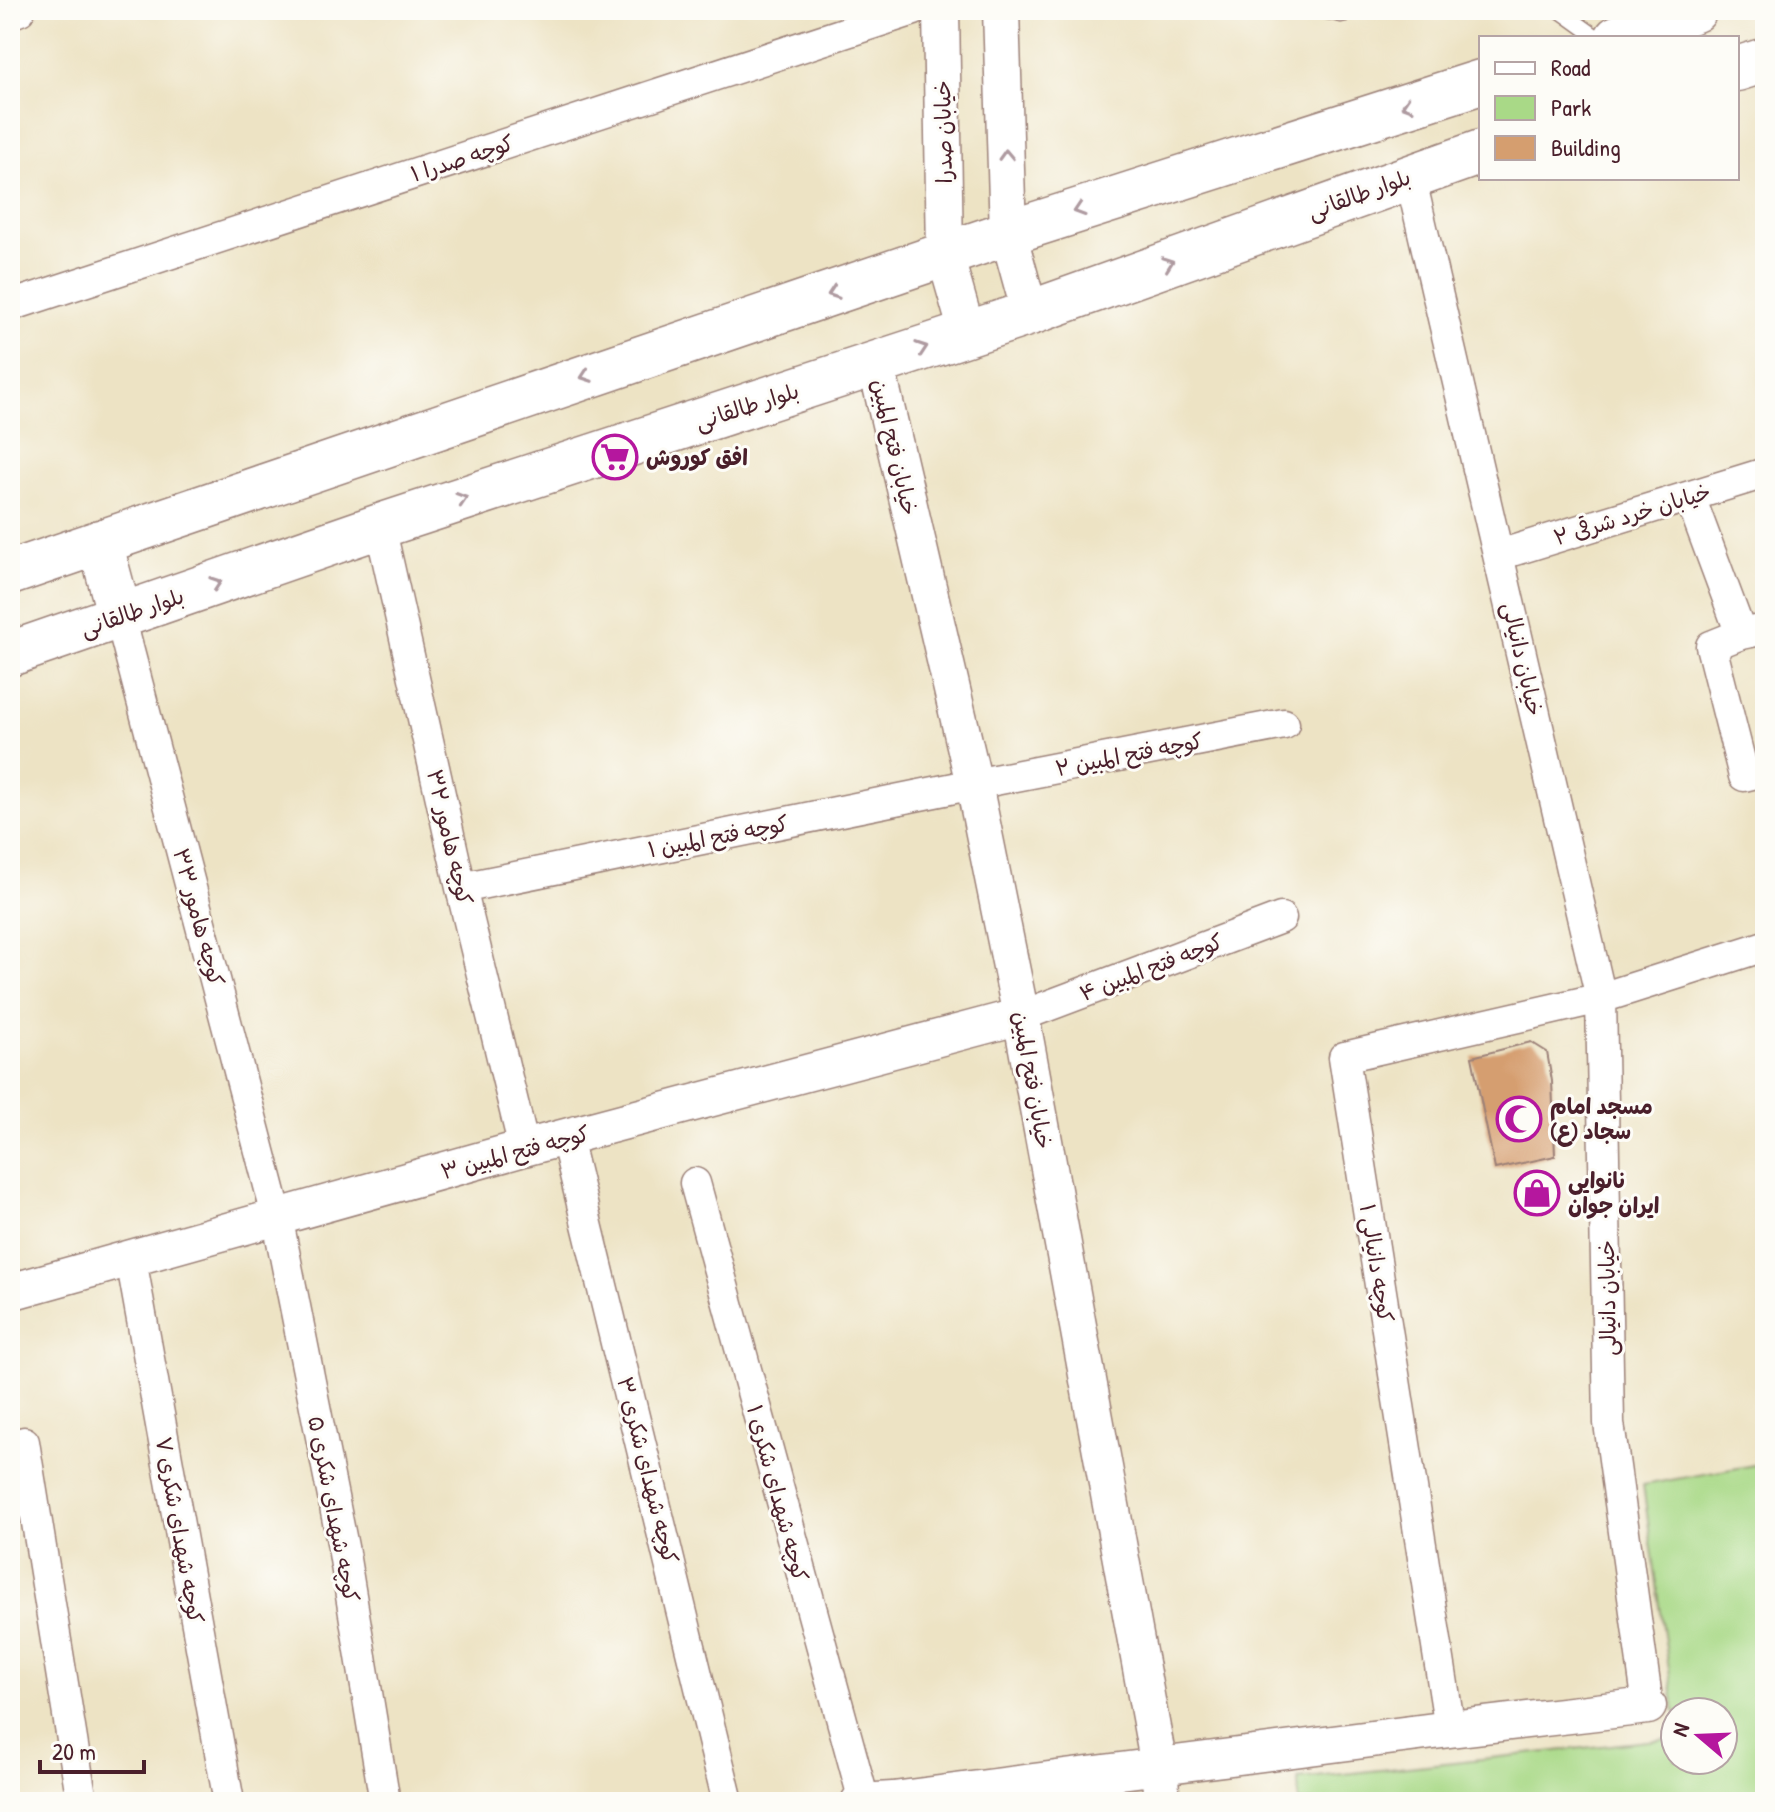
<svg xmlns="http://www.w3.org/2000/svg" width="1775" height="1812" font-family="'Patrick Hand','Playpen Sans Arabic',sans-serif">
<style>
.green{fill:#a9d987;stroke:#7a7c59;stroke-width:2}
.building{fill:#d59e6f}
.lines{fill:none;stroke-linecap:round;stroke-linejoin:round}
.service-casing{stroke:#9c8178;stroke-width:17}
.minor-casing{stroke:#9c8178;stroke-width:33}
.tertiary-casing{stroke:#9c8178;stroke-width:39}
.primary-casing{stroke:#9c8178;stroke-width:47}
.service{stroke:#fff;stroke-width:14}
.minor{stroke:#fff;stroke-width:30}
.tertiary{stroke:#fff;stroke-width:36}
.primary{stroke:#fff;stroke-width:44}
.oneway{stroke:#ae9aa0}
.labels{text-anchor:middle;stroke-width:6;stroke-linejoin:round;paint-order:stroke}
.street-label{font-size:22px;fill:#4a1f2b;stroke:#fdfcf7}
.poi-label{font-size:22px;font-weight:bold;fill:#4a1f2b;stroke:#fdfcf7;text-anchor:start}
</style>
<rect width="100%" height="100%" fill="#fdfcf7"/>
<filter id="ink" filterUnits="userSpaceOnUse"><feTurbulence type="fractalNoise" baseFrequency=".0125" numOctaves="2"/><feDisplacementMap in="SourceGraphic" scale="16" xChannelSelector="R" yChannelSelector="G"/><feConvolveMatrix kernelMatrix="1 2 1 2 8 2 1 2 1" color-interpolation-filters="sRGB"/></filter>
<filter id="wash" filterUnits="userSpaceOnUse"><feTurbulence type="fractalNoise" baseFrequency=".006" numOctaves="4" result="noise"/><feDisplacementMap in="SourceGraphic" scale="32" xChannelSelector="R" yChannelSelector="G"/><feGaussianBlur stdDeviation="1.8" result="paint"/><feColorMatrix in="noise" values="0 0 0 0 0 0 0 0 0 0 0 0 0 0 0 0 0 1.4 0 .05"/><feComposite in="paint" operator="in"/></filter>
<g filter="url(#wash)">
<rect width="100%" height="100%" fill="#ede3c4"/>
<path class="green" d="M 1765,1463 L 1765,1802 L 1299,1802 L 1298,1779 L 1675,1738 L 1675,1760 L 1723,1760 L 1723,1712 L 1675,1712 L 1643,1485 Z"/>
<g id="blocks">
<path class="building" d="M 1531,1042 L 1547,1052 L 1552,1081 L 1555,1156 L 1495,1169 L 1472,1057 Z"/>
</g>
</g>
<g filter="url(#ink)">
<use href="#blocks" fill-opacity="0" stroke="#9c8178" stroke-width="2"/>
<g class="lines">
<g class="service-casing">
<path id="service" d="M 1318,10 L 1341,15 L 1363,10
M 1559,10 L 1598,38"/>
</g>
<g class="minor-casing">
<path id="minor" d="M 10,14 L 20,10
M 1410,176 L 1601,998 L 1609,1423 L 1648,1706
M 10,306 L 914,10
M 1690,497 L 1741,634
M 380,526 L 461,888 L 524,1148
M 1499,555 L 1765,473
M 120,617 L 277,1216 L 343,1547 L 385,1802
M 1765,629 L 1741,634 L 1711,646 L 1744,776 L 1765,771
M 461,888 L 974,784 L 1284,724
M 1021,1016 L 1281,918
M 566,1138 L 728,1802
M 695,1183 L 864,1801
M 131,1259 L 229,1802
M 24,1442 L 82,1802
M 1450,1729 L 1344,1057 L 1601,998 L 1765,946"/>
</g>
<g class="tertiary-casing">
<path id="tertiary" d="M 941,10 L 945,255 L 967,332
M 1001,10 L 1008,233 L 1030,313
M 876,364 L 974,784 L 1021,1016 L 1159,1766 L 1162,1802
M 10,1292 L 524,1148 L 1021,1016
M 859,1802 L 893,1800 L 1450,1729 L 1648,1706"/>
</g>
<g class="primary-casing">
<path id="primary" d="M 1617,38 L 1695,10
M 1737,69 L 1765,60
M 100,542 L 120,617
M 10,573 L 1008,233 L 1481,82
M 10,654 L 380,526 L 1030,313 L 1481,152"/>
</g>
<use href="#service" class="service"/>
<use href="#minor" class="minor"/>
<use href="#tertiary" class="tertiary"/>
<use href="#primary" class="primary"/>
</g>
<defs><path id="oneway-chevron" d="M-2-3.5L2.5 0L-2 3.5" fill="none" stroke-width="1.6" stroke-linecap="round" stroke-linejoin="round" transform="scale(2)"/></defs>
<g class="oneway">
<use href="#oneway-chevron" transform="translate(1407 105) rotate(162)"/>
<use href="#oneway-chevron" transform="translate(1006 155) rotate(-92)"/>
<use href="#oneway-chevron" transform="translate(1079 210) rotate(162)"/>
<use href="#oneway-chevron" transform="translate(1168 263) rotate(-20)"/>
<use href="#oneway-chevron" transform="translate(833 293) rotate(161)"/>
<use href="#oneway-chevron" transform="translate(922 348) rotate(-19)"/>
<use href="#oneway-chevron" transform="translate(586 376) rotate(161)"/>
<use href="#oneway-chevron" transform="translate(462 499) rotate(-18)"/>
<use href="#oneway-chevron" transform="translate(216 583) rotate(-19)"/>
</g>
</g>
<defs>
<g id="supermarket-ring" transform="scale(2.3)"><circle r="9.5" fill="#fdfcf7" stroke="#b5179e" stroke-width="1.5"/><path d="M-6-5.5h2.5l.6 2H6L4.5 2H-2.5L-4.4-4H-6ZM-1.5 3.2a1.3 1.3 0 1 0 .1 0ZM3 3.2a1.3 1.3 0 1 0 .1 0Z" fill="#b5179e"/></g>
<g id="mosque-ring" transform="scale(2.3)"><circle r="9.5" fill="#fdfcf7" stroke="#b5179e" stroke-width="1.5"/><path d="M3.5-4.9A6 6 0 1 0 3.5 4.9A5 5 0 1 1 3.5-4.9Z" fill="#b5179e"/></g>
<g id="shop-ring" transform="scale(2.3)"><circle r="9.5" fill="#fdfcf7" stroke="#b5179e" stroke-width="1.5"/><path d="M-5-2.5h2.3a2.7 3.5 0 0 1 5.4 0H5L5.5 6h-11ZM-1.5-2.5h3a1.5 2.3 0 0 0-3 0Z" fill="#b5179e"/></g>
</defs>
<g fill-rule="evenodd">
<use href="#supermarket-ring" x="615" y="457"/>
<use href="#mosque-ring" x="1519" y="1119"/>
<use href="#shop-ring" x="1537" y="1193"/>
</g>
<g class="labels">
<g class="street-label">
<text transform="translate(943 132) rotate(-91)" y="8">خیابان صدرا</text>
<text transform="translate(462 158) rotate(-18)" y="8">کوچه صدرا ۱</text>
<text transform="translate(1359 194) rotate(-20)" y="8">بلوار طالقانی</text>
<text transform="translate(747 406) rotate(-18)" y="8">بلوار طالقانی</text>
<text transform="translate(895 447) rotate(77)" y="8">خیابان فتح المبین</text>
<text transform="translate(1632 514) rotate(-17)" y="8">خیابان خرد شرقی ۲</text>
<text transform="translate(132 612) rotate(-19)" y="8">بلوار طالقانی</text>
<text transform="translate(1523 659) rotate(77)" y="8">خیابان دانیالی</text>
<text transform="translate(1129 754) rotate(-11)" y="8">کوچه فتح المبین ۲</text>
<text transform="translate(718 836) rotate(-11)" y="8">کوچه فتح المبین ۱</text>
<text transform="translate(450 837) rotate(77)" y="8">کوچه هامور ۳۲</text>
<text transform="translate(199 917) rotate(75)" y="8">کوچه هامور ۳۳</text>
<text transform="translate(1151 967) rotate(-21)" y="8">کوچه فتح المبین ۴</text>
<text transform="translate(1033 1080) rotate(80)" y="8">خیابان فتح المبین</text>
<text transform="translate(515 1152) rotate(-15)" y="8">کوچه فتح المبین ۳</text>
<text transform="translate(1377 1263) rotate(81)" y="8">کوچه دانیالی ۱</text>
<text transform="translate(1607 1298) rotate(-91)" y="8">خیابان دانیالی</text>
<text transform="translate(648 1470) rotate(76)" y="8">کوچه شهدای شکری ۳</text>
<text transform="translate(778 1493) rotate(75)" y="8">کوچه شهدای شکری ۱</text>
<text transform="translate(334 1509) rotate(79)" y="8">کوچه شهدای شکری ۵</text>
<text transform="translate(180 1530) rotate(80)" y="8">کوچه شهدای شکری ۷</text>
</g>
<g class="poi-label">
<text x="646" y="465">افق کوروش</text>
<text x="1550" y="1114">مسجد امام<tspan x="1550" dy="25">سجاد (ع)</tspan></text>
<text x="1568" y="1188">نانوایی<tspan x="1568" dy="25">ایران جوان</tspan></text>
</g>
</g>
<rect width="1775" height="1812" fill="none" stroke="#fdfcf7" stroke-width="40"/>
<rect x="1479" y="36" width="260" height="144" fill="#fdfcf7" stroke="#b5a4a5" stroke-width="2"/>
<rect x="1495" y="62" width="40" height="12" fill="#ffffff" stroke="#b5a4a5" stroke-width="2"/>
<text x="1551" y="76" font-size="24" fill="#4a1f2b">Road</text>
<rect x="1495" y="96" width="40" height="24" fill="#a9d987" stroke="#b5a4a5" stroke-width="2"/>
<text x="1551" y="116" font-size="24" fill="#4a1f2b">Park</text>
<rect x="1495" y="136" width="40" height="24" fill="#d59e6f" stroke="#b5a4a5" stroke-width="2"/>
<text x="1551" y="156" font-size="24" fill="#4a1f2b">Building</text>
<g transform="translate(1699 1736) rotate(289)"><circle r="38" fill="#fdfcf7" stroke="#b5a4a5" stroke-width="2"/>
<path d="M0-6L14 30L0 20L-14 30Z" fill="#b5179e"/>
<text y="-12" font-size="22" font-weight="bold" text-anchor="middle" fill="#4a1f2b">N</text>
</g>
<path d="M40 1760v12h104v-12" fill="none" stroke="#4a1f2b" stroke-width="4"/>
<text x="52" y="1760" font-size="24" fill="#4a1f2b" stroke="#fdfcf7" stroke-width="6" paint-order="stroke">20 m</text>
</svg>
